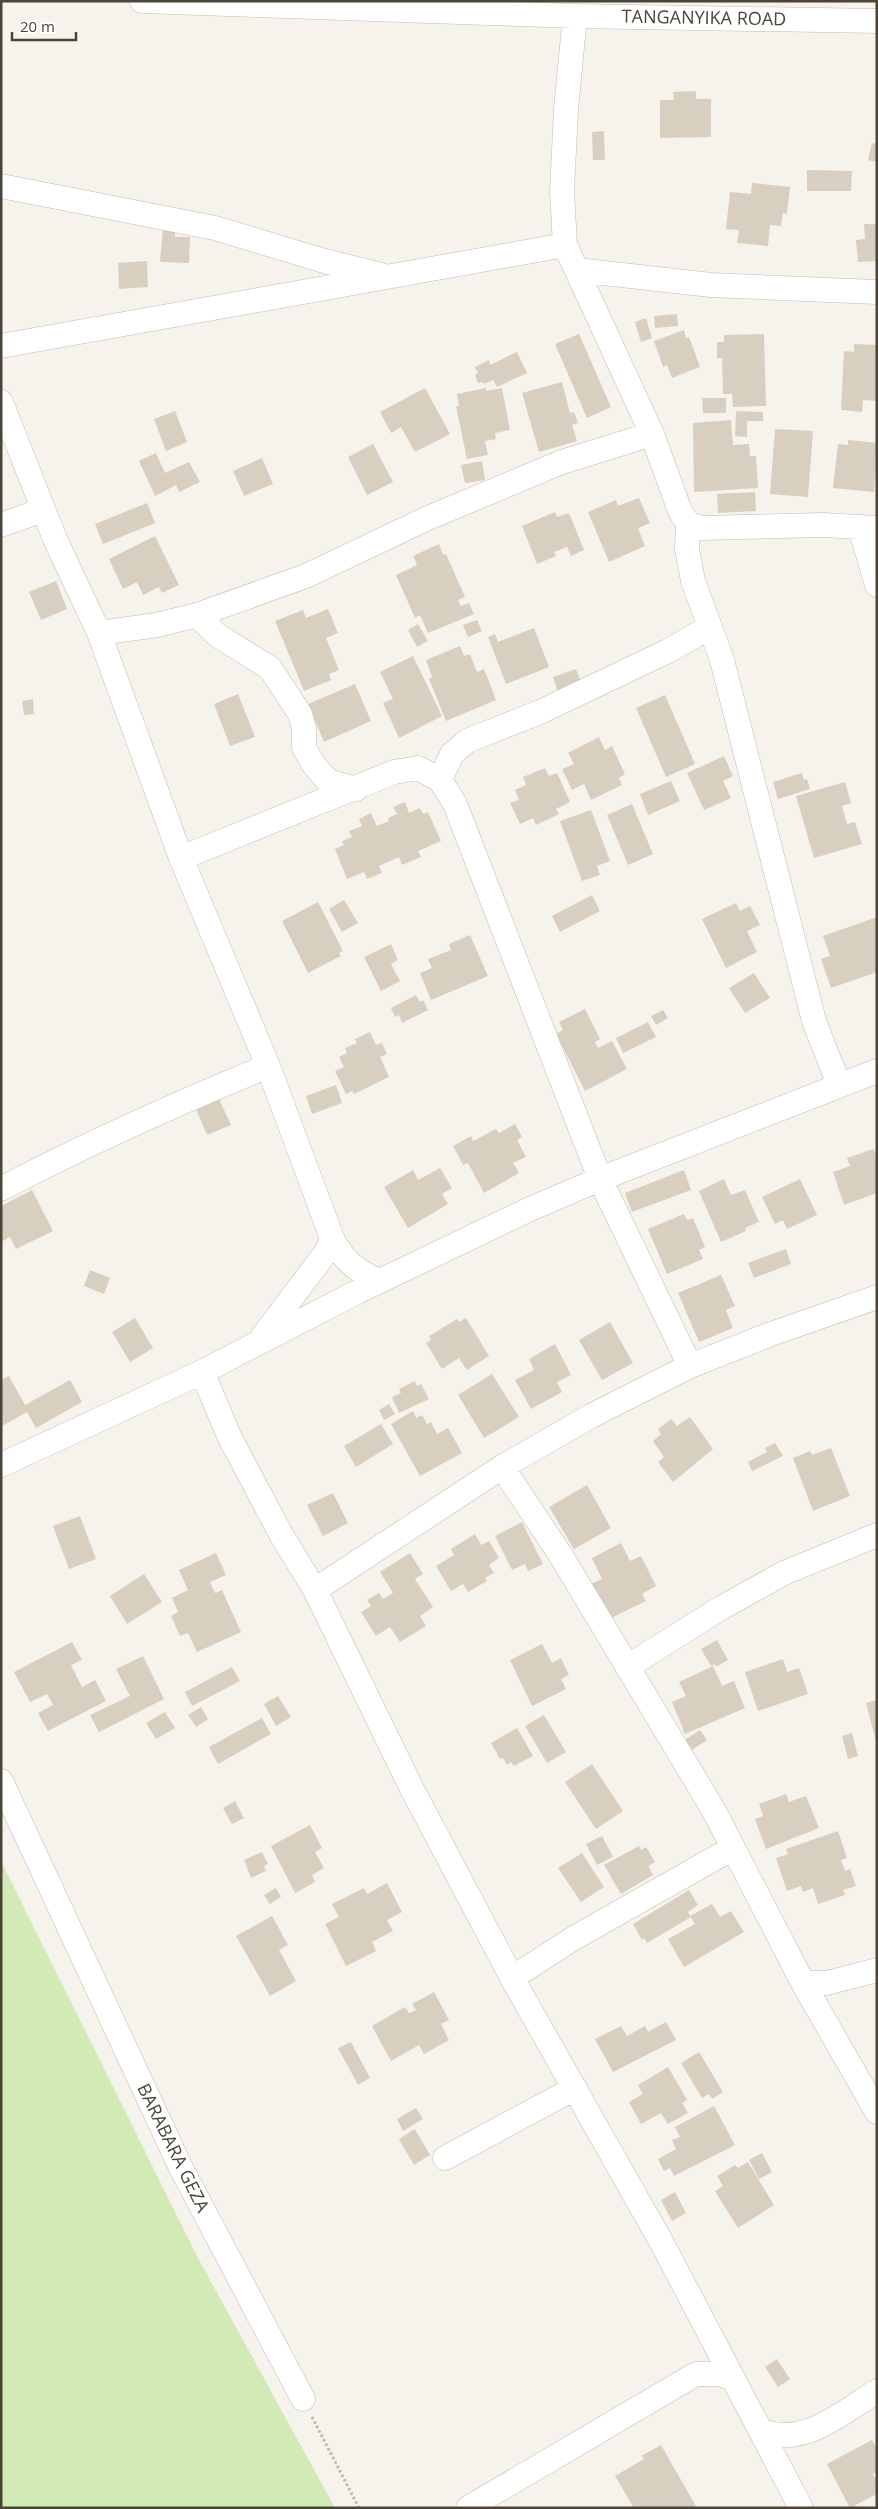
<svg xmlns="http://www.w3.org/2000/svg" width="878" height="2509" font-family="'Open Sans',sans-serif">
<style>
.green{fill:#d2eab5}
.building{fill:#d8cfc1}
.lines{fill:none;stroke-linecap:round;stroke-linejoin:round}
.minor-casing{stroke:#c2bbae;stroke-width:25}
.path{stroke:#c4b79f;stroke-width:3;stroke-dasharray:2.5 2.5;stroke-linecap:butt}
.minor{stroke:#fff;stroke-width:24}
.labels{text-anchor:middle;stroke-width:5;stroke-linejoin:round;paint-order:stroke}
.street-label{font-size:18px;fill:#4b4439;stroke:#fff}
</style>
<rect width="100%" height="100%" fill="#f6f3ec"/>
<path class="green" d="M 1,1861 L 198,2258 L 335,2508 L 1,2508 Z"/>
<path class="building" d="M 696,91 L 696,99 L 711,99 L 711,137 L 660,138 L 660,100 L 674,100 L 673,92 Z
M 604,131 L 605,160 L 593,160 L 592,132 Z
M 872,143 L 877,144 L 877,162 L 868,160 Z
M 807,170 L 852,171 L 851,191 L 807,191 Z
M 752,183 L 790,187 L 787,214 L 783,213 L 781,226 L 770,225 L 768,246 L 737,243 L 739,230 L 726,229 L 730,192 L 751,194 Z
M 864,224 L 877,224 L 877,261 L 858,262 L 856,240 L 865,239 Z
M 163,228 L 175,228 L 175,237 L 190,237 L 189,263 L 160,262 Z
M 147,261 L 148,287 L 119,289 L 118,263 Z
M 677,314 L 678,326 L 655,328 L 654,316 Z
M 646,318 L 652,338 L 641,342 L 635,322 Z
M 684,330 L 686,338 L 689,337 L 700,367 L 672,378 L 667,365 L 663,367 L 654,341 Z
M 579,334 L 611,407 L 587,418 L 555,344 Z
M 764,334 L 766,406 L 733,407 L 732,394 L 723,394 L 722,358 L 717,358 L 717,342 L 724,342 L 724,335 Z
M 854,344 L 877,345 L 877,401 L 863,400 L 862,412 L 841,410 L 844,351 L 854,352 Z
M 517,352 L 527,373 L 497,387 L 493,380 L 484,384 L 482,382 L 478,383 L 475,375 L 478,373 L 475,367 L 489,360 L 490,365 Z
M 562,382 L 570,413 L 574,412 L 578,423 L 572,425 L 577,441 L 539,452 L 522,393 Z
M 425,388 L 450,434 L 415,452 L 401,427 L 391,433 L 380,412 Z
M 486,388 L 486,391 L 502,388 L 510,430 L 495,433 L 496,439 L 485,441 L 488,455 L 467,459 L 456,406 L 459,406 L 457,394 Z
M 702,398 L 726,398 L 726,413 L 703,413 Z
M 175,411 L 187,442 L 166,451 L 154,419 Z
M 736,411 L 763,412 L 763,421 L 747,421 L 747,437 L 735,436 Z
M 731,420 L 733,445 L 749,444 L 750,456 L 756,456 L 758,488 L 694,492 L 693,423 Z
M 775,429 L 813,431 L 808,497 L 770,494 Z
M 848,440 L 877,443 L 874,492 L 833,488 L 838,444 L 848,445 Z
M 373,444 L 393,482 L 367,495 L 348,457 Z
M 156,453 L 165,473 L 189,462 L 200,482 L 179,492 L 176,485 L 155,496 L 139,461 Z
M 262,458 L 273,484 L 244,496 L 233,471 Z
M 482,461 L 485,480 L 465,483 L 461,465 Z
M 755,492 L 756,511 L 718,513 L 717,494 Z
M 639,498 L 650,523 L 638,528 L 645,546 L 609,562 L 588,512 L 616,500 L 618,506 Z
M 147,503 L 155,523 L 103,544 L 95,524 Z
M 555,512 L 557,517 L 569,513 L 584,550 L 571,556 L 567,547 L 554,552 L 556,556 L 537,564 L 522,526 Z
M 155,536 L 179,585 L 162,593 L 159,587 L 143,595 L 137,582 L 123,589 L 109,559 Z
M 439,544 L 443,555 L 446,554 L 465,597 L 458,600 L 461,606 L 469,603 L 474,614 L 428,633 L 420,615 L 415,618 L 396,575 L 417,565 L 413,556 Z
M 56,581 L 67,609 L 41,620 L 29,592 Z
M 328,609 L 338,633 L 326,638 L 339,670 L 329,674 L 331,680 L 304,691 L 275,621 L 303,610 L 306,618 Z
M 477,620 L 482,631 L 468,637 L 463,625 Z
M 418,624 L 428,641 L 417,647 L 408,630 Z
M 534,628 L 549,667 L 506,684 L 488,637 L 495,634 L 498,642 Z
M 460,646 L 464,656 L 470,654 L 477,672 L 484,669 L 496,700 L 446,721 L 429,679 L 432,677 L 426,660 Z
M 413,656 L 442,716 L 399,738 L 383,703 L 393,699 L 380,672 Z
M 576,669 L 581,683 L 558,692 L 553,677 Z
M 355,684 L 371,721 L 324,742 L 308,704 Z
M 238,694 L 255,737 L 230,746 L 214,704 Z
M 665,695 L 695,764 L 666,777 L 636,708 Z
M 33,699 L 34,714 L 24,715 L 22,701 Z
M 599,737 L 605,750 L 612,746 L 625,774 L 619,778 L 622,785 L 591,800 L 584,784 L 572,790 L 562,769 L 574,764 L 568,753 Z
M 724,756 L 733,776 L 723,781 L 731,798 L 704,810 L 687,773 Z
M 545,768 L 549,776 L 557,773 L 570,802 L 556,809 L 559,814 L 536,825 L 533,818 L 520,824 L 510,803 L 519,800 L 515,790 L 526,785 L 523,777 Z
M 802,773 L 804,780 L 807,779 L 810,789 L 778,799 L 773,782 Z
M 671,781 L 680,801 L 648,815 L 640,794 Z
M 845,782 L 851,803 L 842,806 L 847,824 L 855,822 L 862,844 L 814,858 L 796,796 Z
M 405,802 L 409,813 L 420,808 L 423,814 L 428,812 L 441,841 L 418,851 L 421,857 L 402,865 L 399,857 L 379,866 L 382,873 L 367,879 L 364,872 L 347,879 L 335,849 L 344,845 L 342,841 L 352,837 L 349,831 L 362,826 L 359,819 L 371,813 L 377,826 L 389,821 L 388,818 L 397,814 L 393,807 Z
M 632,804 L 653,854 L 628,865 L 607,815 Z
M 591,810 L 610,861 L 597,866 L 600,875 L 582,881 L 560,821 Z
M 592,895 L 600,911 L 560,932 L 552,916 Z
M 344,900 L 358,923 L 342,932 L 329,909 Z
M 318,902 L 343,951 L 339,953 L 341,956 L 308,973 L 282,921 Z
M 736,903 L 740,911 L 750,906 L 760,925 L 747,931 L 757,952 L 726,968 L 702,919 Z
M 877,917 L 877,972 L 831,988 L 821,959 L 830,956 L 823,936 Z
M 470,935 L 488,976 L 431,1000 L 420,973 L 432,968 L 428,959 L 451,950 L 449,944 Z
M 391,944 L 398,960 L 391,964 L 400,981 L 381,991 L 364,957 Z
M 754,973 L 770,998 L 745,1013 L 729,988 Z
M 416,995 L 420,1002 L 423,1000 L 428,1010 L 402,1023 L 399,1015 L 395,1017 L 391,1008 Z
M 585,1009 L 600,1039 L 595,1042 L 598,1048 L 612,1041 L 627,1069 L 585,1091 L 556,1034 L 563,1030 L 559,1022 Z
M 663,1010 L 668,1018 L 656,1025 L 651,1016 Z
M 648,1022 L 656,1037 L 623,1053 L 616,1038 Z
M 370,1032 L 376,1045 L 382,1043 L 387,1054 L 380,1057 L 389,1077 L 354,1094 L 352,1091 L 346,1094 L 335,1071 L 344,1067 L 339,1057 L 347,1053 L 345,1048 L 357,1043 L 355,1039 Z
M 336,1085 L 342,1103 L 312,1114 L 306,1096 Z
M 219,1099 L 231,1125 L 207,1135 L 196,1109 Z
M 515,1124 L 522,1137 L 517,1140 L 526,1157 L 513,1163 L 519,1173 L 484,1193 L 468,1163 L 463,1165 L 453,1146 L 471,1136 L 473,1141 L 496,1129 L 499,1133 Z
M 873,1149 L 877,1156 L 877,1193 L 844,1205 L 833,1172 L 850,1166 L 847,1158 Z
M 440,1168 L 452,1188 L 442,1194 L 448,1204 L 408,1228 L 384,1187 L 413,1170 L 418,1180 Z
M 684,1170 L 691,1190 L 632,1212 L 625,1193 Z
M 724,1179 L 731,1195 L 745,1190 L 759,1222 L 745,1228 L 746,1231 L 721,1242 L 699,1191 Z
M 800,1179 L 817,1215 L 787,1229 L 783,1220 L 775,1224 L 762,1197 Z
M 32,1190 L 53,1231 L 16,1249 L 10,1237 L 1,1242 L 1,1206 Z
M 684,1214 L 687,1220 L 693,1218 L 705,1247 L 699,1250 L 703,1259 L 667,1274 L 648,1229 Z
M 786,1249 L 791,1264 L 754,1278 L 748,1263 Z
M 90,1270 L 110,1278 L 104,1294 L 84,1286 Z
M 721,1275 L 735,1306 L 726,1310 L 733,1328 L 699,1342 L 678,1293 Z
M 135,1318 L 153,1348 L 130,1362 L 112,1332 Z
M 466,1318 L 489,1356 L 467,1370 L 459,1358 L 442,1369 L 426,1343 L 431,1340 L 429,1336 L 457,1319 L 459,1322 Z
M 610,1322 L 633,1363 L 602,1380 L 579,1340 Z
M 555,1344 L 571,1375 L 557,1382 L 562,1392 L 531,1409 L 515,1380 L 534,1370 L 529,1359 Z
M 492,1374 L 519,1417 L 484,1438 L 458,1395 Z
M 9,1376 L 25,1405 L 70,1380 L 82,1402 L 36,1428 L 27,1412 L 2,1426 L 1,1380 Z
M 415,1381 L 417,1386 L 421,1384 L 429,1399 L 399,1413 L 392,1397 L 401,1393 L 399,1389 Z
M 389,1404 L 395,1414 L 384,1420 L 379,1410 Z
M 413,1411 L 416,1418 L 422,1415 L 427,1424 L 431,1422 L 437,1434 L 448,1428 L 462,1453 L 420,1476 L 391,1424 Z
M 690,1417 L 713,1449 L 673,1482 L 658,1462 L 664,1457 L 653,1441 L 661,1434 L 658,1429 L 671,1419 L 677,1426 Z
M 381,1424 L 393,1444 L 356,1467 L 344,1446 Z
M 775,1443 L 783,1456 L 752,1471 L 748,1462 L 767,1452 L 765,1448 Z
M 831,1448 L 850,1496 L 813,1511 L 793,1458 L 810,1451 L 812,1455 Z
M 587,1485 L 611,1528 L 574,1549 L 549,1507 Z
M 333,1493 L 348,1523 L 323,1536 L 307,1505 Z
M 80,1516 L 96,1559 L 69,1569 L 53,1526 Z
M 522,1522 L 543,1564 L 528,1571 L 525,1564 L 512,1570 L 495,1536 Z
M 475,1534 L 481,1545 L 489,1541 L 499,1558 L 489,1565 L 494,1573 L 485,1578 L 487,1581 L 468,1592 L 463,1584 L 451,1591 L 436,1566 L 454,1555 L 451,1549 Z
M 621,1543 L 630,1561 L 641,1556 L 656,1586 L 642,1594 L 646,1601 L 609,1619 L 591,1584 L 602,1579 L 592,1558 Z
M 216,1553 L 226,1575 L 210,1582 L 215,1593 L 222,1590 L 241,1632 L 197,1652 L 188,1633 L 180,1636 L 171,1616 L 178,1612 L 172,1598 L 188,1590 L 179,1570 Z
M 410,1553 L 423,1574 L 415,1579 L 433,1607 L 420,1616 L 426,1626 L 400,1642 L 390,1627 L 376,1636 L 361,1612 L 371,1606 L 367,1600 L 379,1593 L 383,1599 L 393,1593 L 380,1572 Z
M 144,1574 L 162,1602 L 127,1624 L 110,1596 Z
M 717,1640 L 728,1660 L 716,1667 L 715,1664 L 711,1666 L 701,1649 Z
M 72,1642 L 82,1660 L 71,1665 L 82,1687 L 95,1680 L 106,1701 L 48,1731 L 38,1713 L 53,1705 L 47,1694 L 30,1702 L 14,1672 Z
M 542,1644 L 552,1663 L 561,1658 L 569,1675 L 561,1679 L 566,1689 L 532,1706 L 510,1660 Z
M 143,1656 L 164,1699 L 99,1732 L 90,1715 L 130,1696 L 116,1669 Z
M 783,1659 L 787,1672 L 799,1668 L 808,1694 L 758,1711 L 745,1672 Z
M 713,1666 L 722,1686 L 734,1681 L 745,1708 L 685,1734 L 672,1702 L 686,1696 L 679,1682 Z
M 232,1667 L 240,1681 L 192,1706 L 185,1692 Z
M 278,1696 L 291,1717 L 276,1726 L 264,1704 Z
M 877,1700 L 877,1741 L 876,1741 L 866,1703 Z
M 201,1707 L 208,1719 L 196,1727 L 188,1715 Z
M 165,1712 L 175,1728 L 156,1739 L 146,1723 Z
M 544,1715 L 566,1752 L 547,1763 L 525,1726 Z
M 262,1718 L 271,1734 L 218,1764 L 209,1747 Z
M 517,1728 L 533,1756 L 514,1766 L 511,1762 L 507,1765 L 503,1758 L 500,1759 L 491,1743 Z
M 700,1730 L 707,1740 L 686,1754 L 679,1744 Z
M 852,1733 L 858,1756 L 848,1759 L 842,1736 Z
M 592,1764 L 623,1811 L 596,1829 L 565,1782 Z
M 786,1794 L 789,1802 L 806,1796 L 819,1828 L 766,1849 L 755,1819 L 763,1816 L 759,1804 Z
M 235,1801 L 244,1818 L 232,1824 L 223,1808 Z
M 310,1825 L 322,1848 L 315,1852 L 324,1868 L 312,1875 L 315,1882 L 295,1893 L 271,1846 Z
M 838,1831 L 847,1858 L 841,1860 L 845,1871 L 850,1869 L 856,1886 L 843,1890 L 845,1895 L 818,1904 L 813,1888 L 803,1892 L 801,1886 L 787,1891 L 776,1858 L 788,1854 L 786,1849 Z
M 602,1836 L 613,1857 L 597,1865 L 586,1844 Z
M 639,1846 L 641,1850 L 646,1847 L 655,1862 L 648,1866 L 653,1875 L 621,1894 L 604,1865 Z
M 262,1852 L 268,1864 L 264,1866 L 266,1871 L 251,1878 L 244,1860 Z
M 582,1853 L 604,1887 L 581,1902 L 558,1868 Z
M 387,1883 L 402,1912 L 387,1920 L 393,1931 L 372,1942 L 376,1951 L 346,1966 L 325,1924 L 339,1917 L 332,1904 L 364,1888 L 367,1894 Z
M 276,1888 L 281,1897 L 270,1904 L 264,1895 Z
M 689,1890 L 698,1905 L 688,1912 L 691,1917 L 647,1943 L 644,1938 L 642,1940 L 633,1924 Z
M 712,1904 L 720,1917 L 731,1911 L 744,1932 L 684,1967 L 668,1939 L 695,1924 L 690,1916 Z
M 272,1916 L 288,1945 L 279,1950 L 296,1981 L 270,1996 L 236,1936 Z
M 434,1992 L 449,2020 L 441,2024 L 449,2040 L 424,2054 L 419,2045 L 391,2061 L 372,2026 L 405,2007 L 409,2013 L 416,2010 L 412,2004 Z
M 666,2022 L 676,2040 L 613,2072 L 595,2039 L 621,2026 L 627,2036 L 645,2026 L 648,2032 Z
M 351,2042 L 370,2078 L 358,2085 L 338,2048 Z
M 699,2052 L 723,2092 L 712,2099 L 709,2094 L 702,2098 L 681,2063 Z
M 668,2067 L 687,2100 L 682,2103 L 688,2113 L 668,2124 L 661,2113 L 641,2124 L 629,2102 L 643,2094 L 638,2085 Z
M 714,2106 L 735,2145 L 674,2176 L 670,2168 L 664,2171 L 658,2159 L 676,2149 L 672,2140 L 680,2137 L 675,2127 Z
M 416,2108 L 423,2119 L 403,2131 L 397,2119 Z
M 415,2129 L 430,2155 L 414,2165 L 399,2139 Z
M 762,2153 L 772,2172 L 759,2179 L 749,2160 Z
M 748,2162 L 774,2205 L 738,2228 L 715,2191 L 723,2186 L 717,2176 L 735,2165 L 738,2168 Z
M 675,2192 L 686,2213 L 672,2221 L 661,2200 Z
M 777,2359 L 790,2379 L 778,2387 L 765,2367 Z
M 872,2440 L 877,2449 L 877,2472 L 873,2474 L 877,2482 L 877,2494 L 850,2508 L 827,2464 Z
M 661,2445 L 697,2508 L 634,2508 L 615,2476 L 644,2459 L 641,2456 Z"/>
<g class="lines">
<g class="minor-casing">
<path id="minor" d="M 142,1 L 575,16 L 877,21
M 575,16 L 566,109 L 562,191 L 565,245 L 652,434 L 680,511 L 688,523 L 701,528 L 823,525 L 877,528
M 1,186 L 215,228 L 321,260 L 381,275
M 577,270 L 711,285 L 877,292
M 1,346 L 565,245
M 1,402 L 55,539 L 99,633 L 181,858 L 268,1066 L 332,1238 C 343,1260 357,1272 380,1281
M 688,523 L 687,549 L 693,581 L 722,660 L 814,1021 L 839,1085
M 1,525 L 43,510
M 860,527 L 877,585
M 197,615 L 217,635 L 270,668 L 300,714 L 304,728 L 304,748 L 314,765 L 328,781 L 356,789
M 99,633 L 157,625 L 197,615 L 306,576 L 428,518 L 562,462 L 652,434
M 440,780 L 452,754 L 467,741 L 540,712 L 668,651 L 710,627
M 181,858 L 394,772 L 418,768 L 440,780 L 455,804 L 600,1179 L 690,1366
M 1,1189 C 88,1143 178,1103 268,1066
M 263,1336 L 327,1251 L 332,1238
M 202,1372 L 230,1438 L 282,1536 L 315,1590 L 412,1789 L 512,1978 L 663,2245 L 801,2508
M 1,1465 L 202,1372 L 357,1292 L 528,1210 L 600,1179 L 877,1071
M 502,1467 L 560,1554 L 713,1809 L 803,1983 L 877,2112
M 315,1590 L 502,1467 L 591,1416 L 690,1366 L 771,1334 L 877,1297
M 627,1667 L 721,1608 L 784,1573 L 877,1535
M 1,1781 L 180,2166 L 303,2399
M 512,1978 L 574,1938 L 733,1848
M 803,1983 L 827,1983 L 877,1970
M 445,2158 L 575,2088
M 762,2431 C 804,2447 842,2413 877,2391
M 468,2508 L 696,2374 L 719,2374 L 733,2379"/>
</g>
<path class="path" d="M 312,2417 L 359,2508"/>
<use href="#minor" class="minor"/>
</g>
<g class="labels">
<g class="street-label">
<text transform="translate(704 18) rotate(1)" y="6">TANGANYIKA ROAD</text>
<text transform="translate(173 2148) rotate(64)" y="6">BARABARA GEZA</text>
</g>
</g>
<rect width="878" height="2509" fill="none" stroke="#4b4439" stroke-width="5"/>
<path d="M12 32v8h64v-8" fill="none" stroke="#4b4439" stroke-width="2.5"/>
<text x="20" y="32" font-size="15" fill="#4b4439" stroke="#ffffff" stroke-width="4" paint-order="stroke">20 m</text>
</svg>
